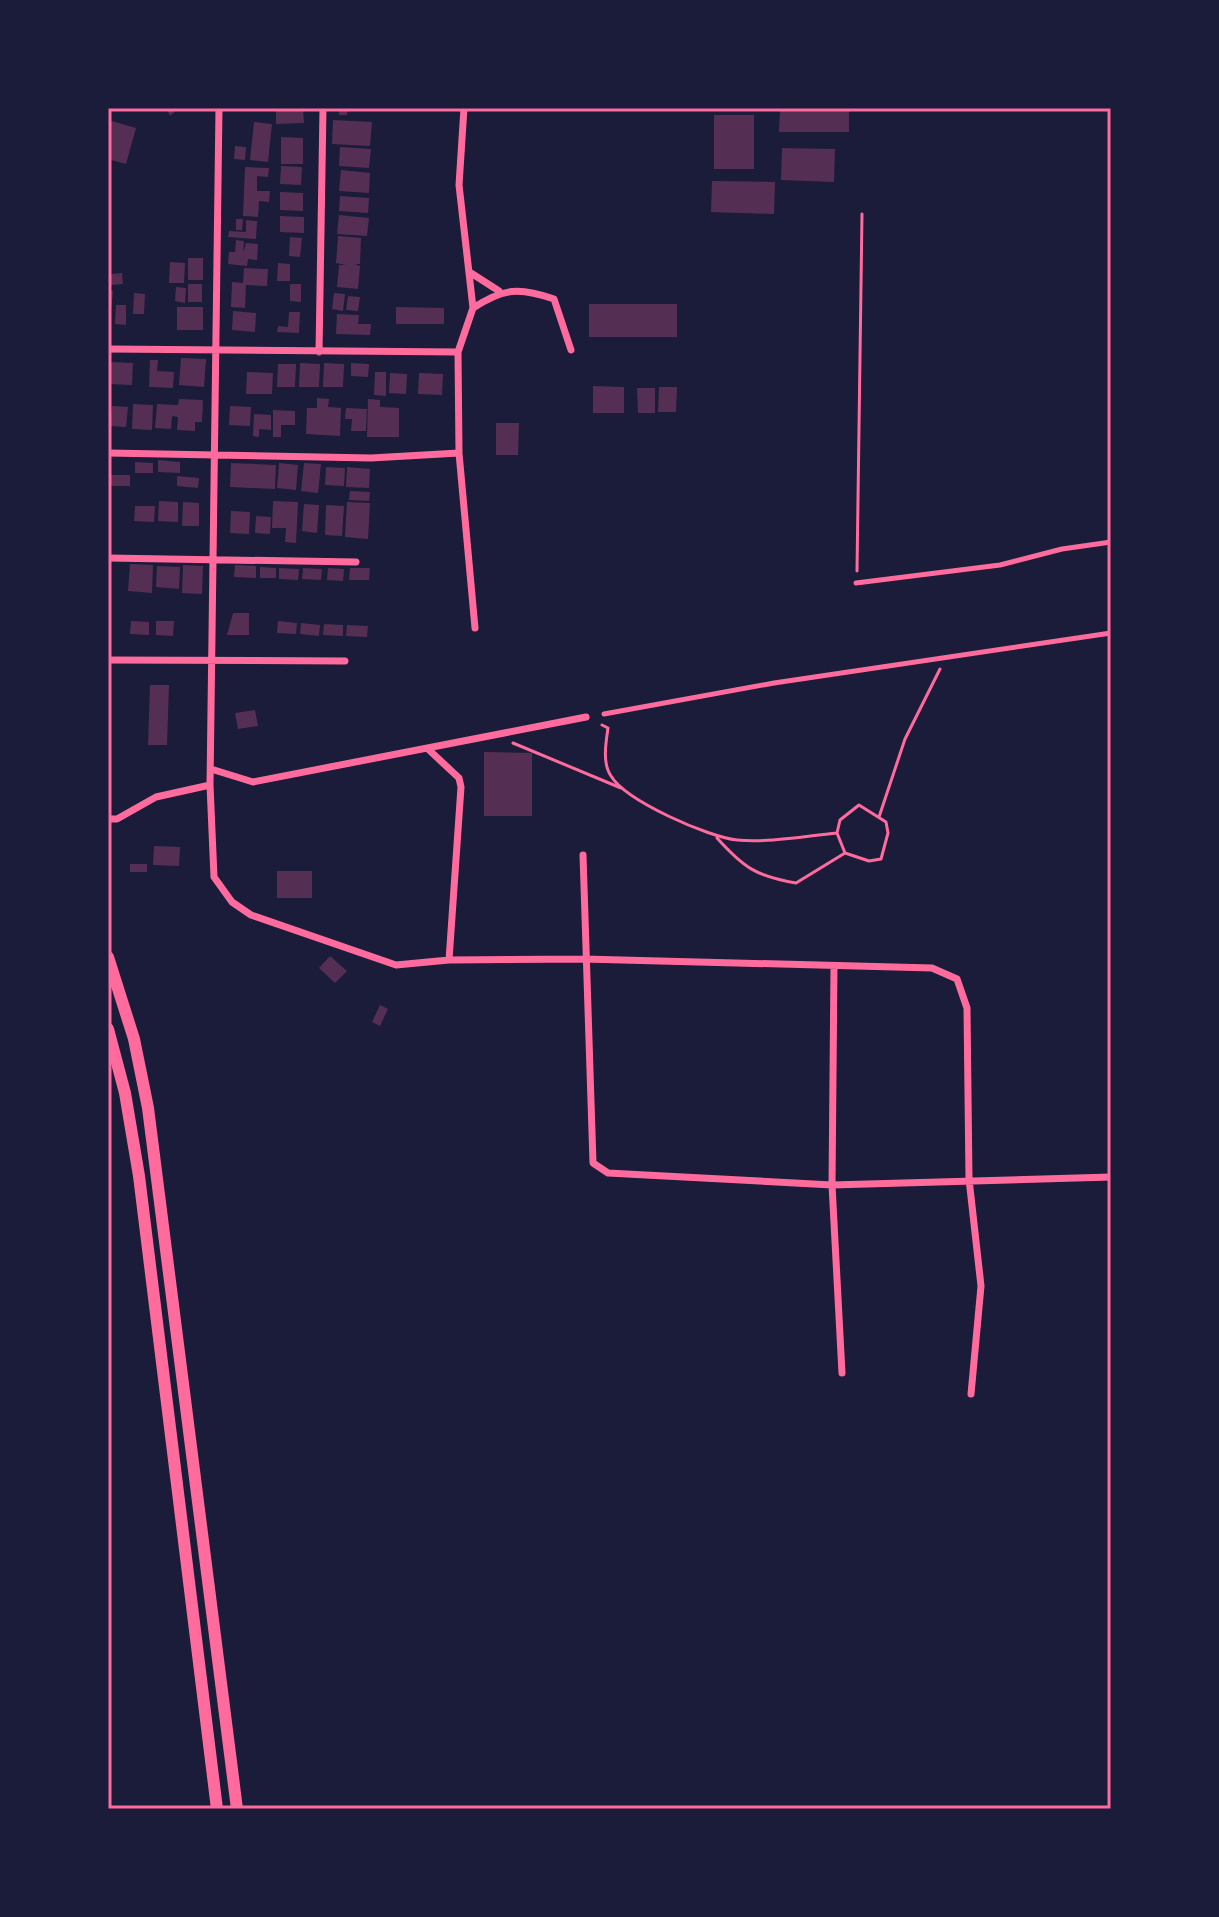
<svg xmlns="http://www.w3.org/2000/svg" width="1219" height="1917" font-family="Raleway,sans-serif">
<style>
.building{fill:#542f53}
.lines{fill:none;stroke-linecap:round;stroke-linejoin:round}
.path{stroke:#ff6b9d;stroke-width:3}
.pedestrian{stroke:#ff6b9d;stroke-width:5}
.minor{stroke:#ff6b9d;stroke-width:7}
.trunk{stroke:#ff6b9d;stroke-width:12}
.neatline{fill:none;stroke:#ff6b9d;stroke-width:3}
</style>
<rect width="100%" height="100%" fill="#1b1b3a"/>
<path class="building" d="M 166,108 L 179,108 L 170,116 Z
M 276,108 L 303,108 L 304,123 L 276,124 Z
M 339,108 L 348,108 L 347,115 L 339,115 Z
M 780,108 L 849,108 L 849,132 L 779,132 Z
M 714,115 L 754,115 L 754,169 L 714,169 Z
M 108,120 L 136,128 L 126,164 L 108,159 Z
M 333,120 L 372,122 L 370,146 L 332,144 Z
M 254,122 L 272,124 L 268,162 L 250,160 Z
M 281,137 L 303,138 L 303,164 L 281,164 Z
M 235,146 L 246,147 L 245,160 L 234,159 Z
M 340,147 L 371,149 L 369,168 L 339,166 Z
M 782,148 L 835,149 L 834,182 L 781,180 Z
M 281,166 L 302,167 L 301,185 L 280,184 Z
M 245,167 L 269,168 L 268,177 L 257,176 L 257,191 L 270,191 L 269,202 L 259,201 L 258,217 L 243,216 Z
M 341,170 L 370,173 L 369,193 L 339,191 Z
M 712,181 L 775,182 L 774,214 L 711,212 Z
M 280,192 L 303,193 L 303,211 L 280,210 Z
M 340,196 L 369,198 L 368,213 L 339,211 Z
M 339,215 L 369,218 L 367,236 L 337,234 Z
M 280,216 L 304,217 L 304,233 L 280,232 Z
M 236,219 L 243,219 L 242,230 L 236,230 Z
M 246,220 L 257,221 L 256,239 L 228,237 L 229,231 L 246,232 Z
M 338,236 L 361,238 L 360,264 L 355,264 L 360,266 L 358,289 L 337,287 L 339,265 L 346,265 L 336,263 Z
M 290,237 L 302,238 L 300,257 L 289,256 Z
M 236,240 L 244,241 L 243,253 L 246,243 L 258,244 L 257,260 L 248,259 L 247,266 L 228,264 L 229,252 L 235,252 Z
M 188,258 L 203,258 L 203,280 L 188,280 Z
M 170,262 L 185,263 L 184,283 L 169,283 Z
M 278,263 L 290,264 L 290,281 L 277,281 Z
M 244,268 L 268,269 L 267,286 L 246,285 L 245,308 L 231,307 L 232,282 L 243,283 Z
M 122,273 L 123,284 L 111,285 L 111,274 Z
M 188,284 L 202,284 L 202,302 L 188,302 Z
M 290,284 L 301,284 L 301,302 L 290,301 Z
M 176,287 L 186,288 L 185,303 L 175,301 Z
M 108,290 L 113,291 L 110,321 L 108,320 Z
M 134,293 L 145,294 L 144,314 L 133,314 Z
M 334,293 L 345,294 L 343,311 L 332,309 Z
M 348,296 L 360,297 L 358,311 L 346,310 Z
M 589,304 L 677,304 L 677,337 L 589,337 Z
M 116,305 L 126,305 L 126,325 L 115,324 Z
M 177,307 L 203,307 L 203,330 L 177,330 Z
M 396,307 L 444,308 L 444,324 L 396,324 Z
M 233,311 L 256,313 L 255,332 L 232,330 Z
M 289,312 L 300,312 L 299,333 L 277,332 L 278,326 L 288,327 Z
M 337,314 L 359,315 L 358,324 L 371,324 L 370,335 L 336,334 Z
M 181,358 L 206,359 L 204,387 L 179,385 Z
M 150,360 L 158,360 L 157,371 L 174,372 L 173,388 L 149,387 Z
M 110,362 L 133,363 L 132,385 L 109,384 Z
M 300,363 L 320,364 L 319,387 L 299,387 Z
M 324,363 L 344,364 L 343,387 L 323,387 Z
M 351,363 L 369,364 L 368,377 L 351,376 Z
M 278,364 L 296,364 L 295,387 L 277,387 Z
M 247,372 L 273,373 L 272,394 L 246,394 Z
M 375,372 L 386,372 L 386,396 L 374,395 Z
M 390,373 L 407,374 L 406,394 L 389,393 Z
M 419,373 L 443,374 L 442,395 L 418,394 Z
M 593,386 L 624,387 L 624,413 L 593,413 Z
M 659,387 L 677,387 L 676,412 L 658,412 Z
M 637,388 L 655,388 L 655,413 L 638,413 Z
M 317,398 L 329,399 L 328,407 L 341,408 L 340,436 L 306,434 L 307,408 L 317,408 Z
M 179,399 L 203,400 L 202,422 L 195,422 L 195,431 L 177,430 L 178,417 L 172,416 L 171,429 L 155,428 L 157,404 L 178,405 Z
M 368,399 L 380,400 L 380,407 L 399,408 L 399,437 L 367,437 Z
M 133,404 L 153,405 L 152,430 L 132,429 Z
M 112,406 L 128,407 L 126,427 L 110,426 Z
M 230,406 L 251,407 L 250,426 L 229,425 Z
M 346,408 L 367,409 L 366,431 L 351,431 L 352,419 L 345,419 Z
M 273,410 L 295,411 L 295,425 L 281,425 L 281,437 L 273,437 Z
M 254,414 L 271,415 L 271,430 L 259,429 L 259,437 L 253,436 Z
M 496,423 L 519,423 L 518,455 L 496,455 Z
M 158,460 L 180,462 L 180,473 L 158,472 Z
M 135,462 L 153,463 L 153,473 L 135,473 Z
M 231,463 L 276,465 L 275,489 L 230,487 Z
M 279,463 L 298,465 L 296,490 L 277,488 Z
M 304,463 L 321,464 L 318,493 L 301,491 Z
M 326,467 L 345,468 L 344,486 L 325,485 Z
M 347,467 L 370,469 L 369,488 L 346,487 Z
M 108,475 L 130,475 L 130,486 L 108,486 Z
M 177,476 L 199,478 L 198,488 L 177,486 Z
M 350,491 L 370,492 L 369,501 L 349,500 Z
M 159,501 L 178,502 L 178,522 L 158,521 Z
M 273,501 L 298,502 L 296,543 L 285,542 L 286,528 L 272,528 Z
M 183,502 L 199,503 L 199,526 L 182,526 Z
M 347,502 L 370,503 L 368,539 L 345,537 Z
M 304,504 L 319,505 L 317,533 L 302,531 Z
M 326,505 L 344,506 L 342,536 L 325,535 Z
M 135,506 L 155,506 L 154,522 L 134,521 Z
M 231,511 L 250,512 L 249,534 L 230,533 Z
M 256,516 L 271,517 L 270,534 L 255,533 Z
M 130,564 L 153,565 L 152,593 L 128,591 Z
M 183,565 L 203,566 L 202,594 L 182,593 Z
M 235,565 L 256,566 L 256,578 L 234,577 Z
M 157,566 L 180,567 L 179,589 L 156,587 Z
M 260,567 L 276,568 L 276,578 L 260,578 Z
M 279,568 L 299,569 L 298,580 L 279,579 Z
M 303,568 L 322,569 L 321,580 L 302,579 Z
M 328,568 L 344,569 L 343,581 L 327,580 Z
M 350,568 L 370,568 L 369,580 L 349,580 Z
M 233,613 L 249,613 L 249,635 L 227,635 Z
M 131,621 L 149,622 L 149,635 L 130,634 Z
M 156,621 L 174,621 L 173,636 L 156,635 Z
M 278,621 L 297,623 L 296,634 L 277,633 Z
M 301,623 L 320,625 L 319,636 L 300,634 Z
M 324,624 L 343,625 L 343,636 L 323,635 Z
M 347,625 L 368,626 L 367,637 L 346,636 Z
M 150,685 L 169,685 L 167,745 L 148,745 Z
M 255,710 L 258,726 L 238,729 L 235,713 Z
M 484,752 L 532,753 L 532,816 L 484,816 Z
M 154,846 L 180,847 L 179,866 L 153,865 Z
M 130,864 L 147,864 L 147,872 L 130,872 Z
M 277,871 L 312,871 L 312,898 L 277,898 Z
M 330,956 L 347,971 L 335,983 L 319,968 Z
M 380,1005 L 388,1009 L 380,1026 L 372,1022 Z"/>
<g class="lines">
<path class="path" d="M 857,571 L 862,214
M 602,725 L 608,728 C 606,742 602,763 611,776 C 626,801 708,837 737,840 C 769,843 805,836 837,833
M 513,743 L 621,788
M 859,805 L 886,822 L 888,833 L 881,859 L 869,861 L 845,853 L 837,833 L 840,820 Z
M 879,817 L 905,739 L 940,669
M 717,838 C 744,868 756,876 796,883 L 845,853"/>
<path class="pedestrian" d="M 856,583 L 1000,565 L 1062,549 L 1111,542
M 604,714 L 774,683 L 1111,633"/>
<path class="minor" d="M 219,108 L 210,785 L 214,877 L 232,902 L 251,915 L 396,965 L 449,960 L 584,959 L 932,968 L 957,979 L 967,1008 L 969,1179 L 981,1286 L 971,1394
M 464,108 L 459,185 L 473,308 L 458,352 L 459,453 L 475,628
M 471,273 L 499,291
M 473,308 C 504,288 519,287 554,299 L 571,350
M 108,349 L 458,352
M 319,352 L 323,108
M 108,453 L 371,458 L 459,453
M 108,558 L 356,562
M 108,660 L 345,661
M 428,749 L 459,778 L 461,787 L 449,960
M 211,769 L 253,782 L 586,717
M 108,819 L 117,819 L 156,797 L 210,785
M 583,855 L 593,1163 L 608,1173 L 832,1185 L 1111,1177
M 834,966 L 832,1185 L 842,1373"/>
<path class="trunk" d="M 108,957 L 134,1039 L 148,1108 L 237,1809
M 108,1029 L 125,1093 L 139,1176 L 217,1809"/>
</g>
<rect width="1219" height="1917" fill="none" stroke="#1b1b3a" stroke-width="220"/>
<rect x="110" y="110" width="999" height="1697" class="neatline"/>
</svg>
